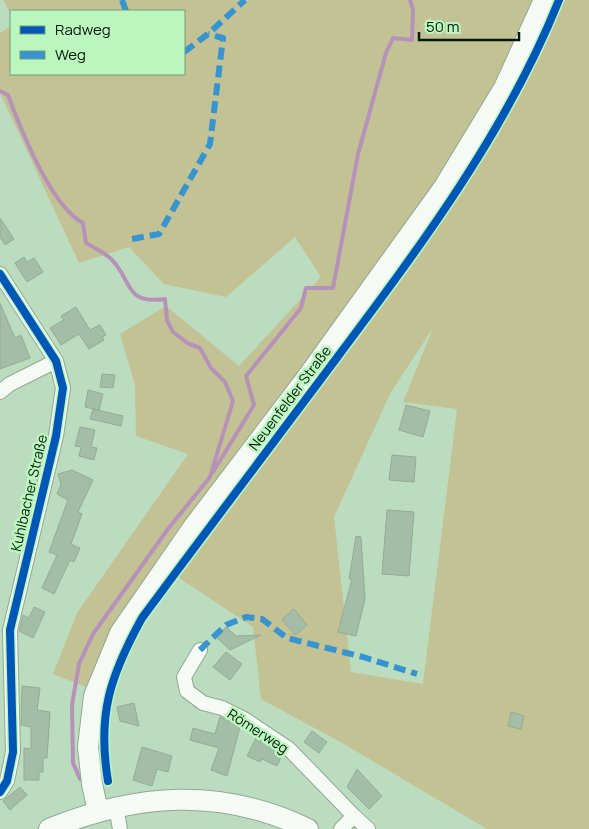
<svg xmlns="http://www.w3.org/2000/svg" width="589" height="829" font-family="Manrope,sans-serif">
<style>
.green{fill:#c2c295;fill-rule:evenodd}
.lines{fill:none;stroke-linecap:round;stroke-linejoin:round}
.stream{stroke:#b692b8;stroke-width:4}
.building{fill:#a4bda6;stroke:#93ac95}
.street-casing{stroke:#90a992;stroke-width:16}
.secondary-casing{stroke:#90a992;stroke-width:22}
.street{stroke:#f5faf5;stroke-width:14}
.secondary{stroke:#f5faf5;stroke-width:20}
.quiet{stroke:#3694d1;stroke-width:6;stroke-dasharray:12 6;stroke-linecap:butt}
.cycleway-casing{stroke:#bbf6bf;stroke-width:11}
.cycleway{stroke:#0057b8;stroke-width:8}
.labels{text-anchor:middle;stroke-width:5;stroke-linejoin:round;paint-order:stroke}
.street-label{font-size:14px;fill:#041a07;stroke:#bbf6bf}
</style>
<rect width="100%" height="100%" fill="#bbdcbe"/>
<path class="green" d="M 3,0 L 589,0 L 589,829 L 487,829 L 344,744 L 261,699 L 253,627 L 158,564 L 107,641 L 86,687 L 53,674 L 77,613 L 188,454 L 136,436 L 135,385 L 120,334 L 166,306 L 239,366 L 321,277 L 295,237 L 226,297 L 164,284 L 129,247 L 79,263 L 0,93 L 0,33 L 11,26 L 11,74 L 184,74 L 184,11 L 11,11 L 11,14 ZM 433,328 L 403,402 L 457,409 L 423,684 L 351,672 L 334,517 L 391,392 Z"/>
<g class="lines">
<path class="stream" d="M 0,91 L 8,95 C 21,130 50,205 83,223 L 86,243 C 93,247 103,252 110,258 C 133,279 123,305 165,299 L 167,320 L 173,332 L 189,344 L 200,348 L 211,368 L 225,382 L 233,401 L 210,477 L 168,529 L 93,634 L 79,664 L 72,705 L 73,763 L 80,779
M 213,472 L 254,405 L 246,376 L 301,308 L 306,288 L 333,288 L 358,154 L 386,53 L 393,38 L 412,40 L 413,10 L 410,0"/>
</g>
<path class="building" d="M 0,218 L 14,239 L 5,245 L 0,237 Z
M 24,257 L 27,262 L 34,258 L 43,272 L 27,282 L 15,263 Z
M 0,303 L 15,338 L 21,335 L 30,358 L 0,369 Z
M 76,307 L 90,330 L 100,325 L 106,335 L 102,337 L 104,340 L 89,349 L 79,334 L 61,345 L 50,328 L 64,320 L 61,316 Z
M 102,374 L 115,375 L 113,388 L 100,387 Z
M 88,390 L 103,394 L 99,410 L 85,407 Z
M 406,405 L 430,411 L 423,437 L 399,430 Z
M 93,409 L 123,416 L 121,426 L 90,419 Z
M 80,427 L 95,430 L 91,447 L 97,448 L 94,460 L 79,456 L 81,447 L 75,446 Z
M 392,455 L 416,457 L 414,482 L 389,480 Z
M 72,470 L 93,480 L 78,512 L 82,514 L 71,544 L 80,548 L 74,562 L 70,560 L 54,594 L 42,588 L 57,555 L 49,552 L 68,500 L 57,494 L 61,484 L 58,474 Z
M 387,510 L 414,512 L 409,576 L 382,574 Z
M 356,536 L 361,537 L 365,599 L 356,636 L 338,632 L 352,579 L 349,579 Z
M 34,607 L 45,612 L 33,638 L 19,631 L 23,615 L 29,618 Z
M 294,609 L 307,625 L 295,635 L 282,619 Z
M 226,627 L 236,636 L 261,635 L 230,650 L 216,637 Z
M 226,652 L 242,664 L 230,680 L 213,667 Z
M 22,686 L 40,688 L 37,710 L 50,712 L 47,758 L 43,758 L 43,772 L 39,772 L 39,780 L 24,780 L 24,748 L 31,749 L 31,727 L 21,725 Z
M 134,703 L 139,726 L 120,721 L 117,707 Z
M 511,712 L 524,716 L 521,729 L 508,726 Z
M 220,717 L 240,727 L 227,776 L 211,770 L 219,748 L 190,740 L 193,728 L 215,734 Z
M 312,731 L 327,742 L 319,753 L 304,742 Z
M 256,738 L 282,755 L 277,766 L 262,759 L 260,762 L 247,756 Z
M 142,747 L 172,756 L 168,772 L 157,769 L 152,786 L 133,780 Z
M 357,769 L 382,796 L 369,809 L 347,787 Z
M 20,787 L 27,795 L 10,810 L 3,801 Z"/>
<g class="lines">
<g class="street-casing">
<path id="street" d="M 0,274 L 56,361 L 63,388 L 56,436 L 10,630 L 13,752 L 7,781 L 0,792
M 0,392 L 10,384 L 56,361
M 200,650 L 184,677 L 187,691 L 203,703 L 222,708 L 244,719 L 289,749 L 354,816
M 116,807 L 120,829
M 341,829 L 354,816 L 368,829"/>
</g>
<g class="secondary-casing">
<path id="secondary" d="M 98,811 L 92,784 L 88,747 L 94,696 L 120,633 L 194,526 L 305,380 L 444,187 L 504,88 L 544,0
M 49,829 C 137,793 221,787 308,829"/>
</g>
<use href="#street" class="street"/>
<use href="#secondary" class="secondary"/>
<path class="quiet" d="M 122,0 L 126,11
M 184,52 L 208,34 L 245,0
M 132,239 L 159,234 L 210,144 L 223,38 L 208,34
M 200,650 L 226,625 L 246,617 L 262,619 L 287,638 L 363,657 L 417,674"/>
<g class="cycleway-casing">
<path id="cycleway" d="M 0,274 L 56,361 L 63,388 L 56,436 L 10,630 L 13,752 L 7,781 L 0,792
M 108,781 C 97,715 110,676 142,618 C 201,538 261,459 321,379 C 410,260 503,140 559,0"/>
</g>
<use href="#cycleway" class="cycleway"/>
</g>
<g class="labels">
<g class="street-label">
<text transform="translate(290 398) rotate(-53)" y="5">Neuenfelder Straße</text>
<text transform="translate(29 493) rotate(-77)" y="5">Kuhlbacher Straße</text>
<text transform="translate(258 731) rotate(33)" y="5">Römerweg</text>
</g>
</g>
<rect x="10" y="10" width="175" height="65" fill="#bbf6bf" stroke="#729e75"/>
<rect x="20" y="26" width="25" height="8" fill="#0057b8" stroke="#729e75"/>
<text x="55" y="35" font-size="15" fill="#041a07">Radweg</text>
<rect x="20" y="51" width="25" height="8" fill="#3694d1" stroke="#729e75"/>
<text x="55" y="60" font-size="15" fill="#041a07">Weg</text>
<path d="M419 32v8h100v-8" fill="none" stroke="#041a07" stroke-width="2.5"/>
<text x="426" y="32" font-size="15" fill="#041a07" stroke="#bbf6bf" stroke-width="4" paint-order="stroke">50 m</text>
</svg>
